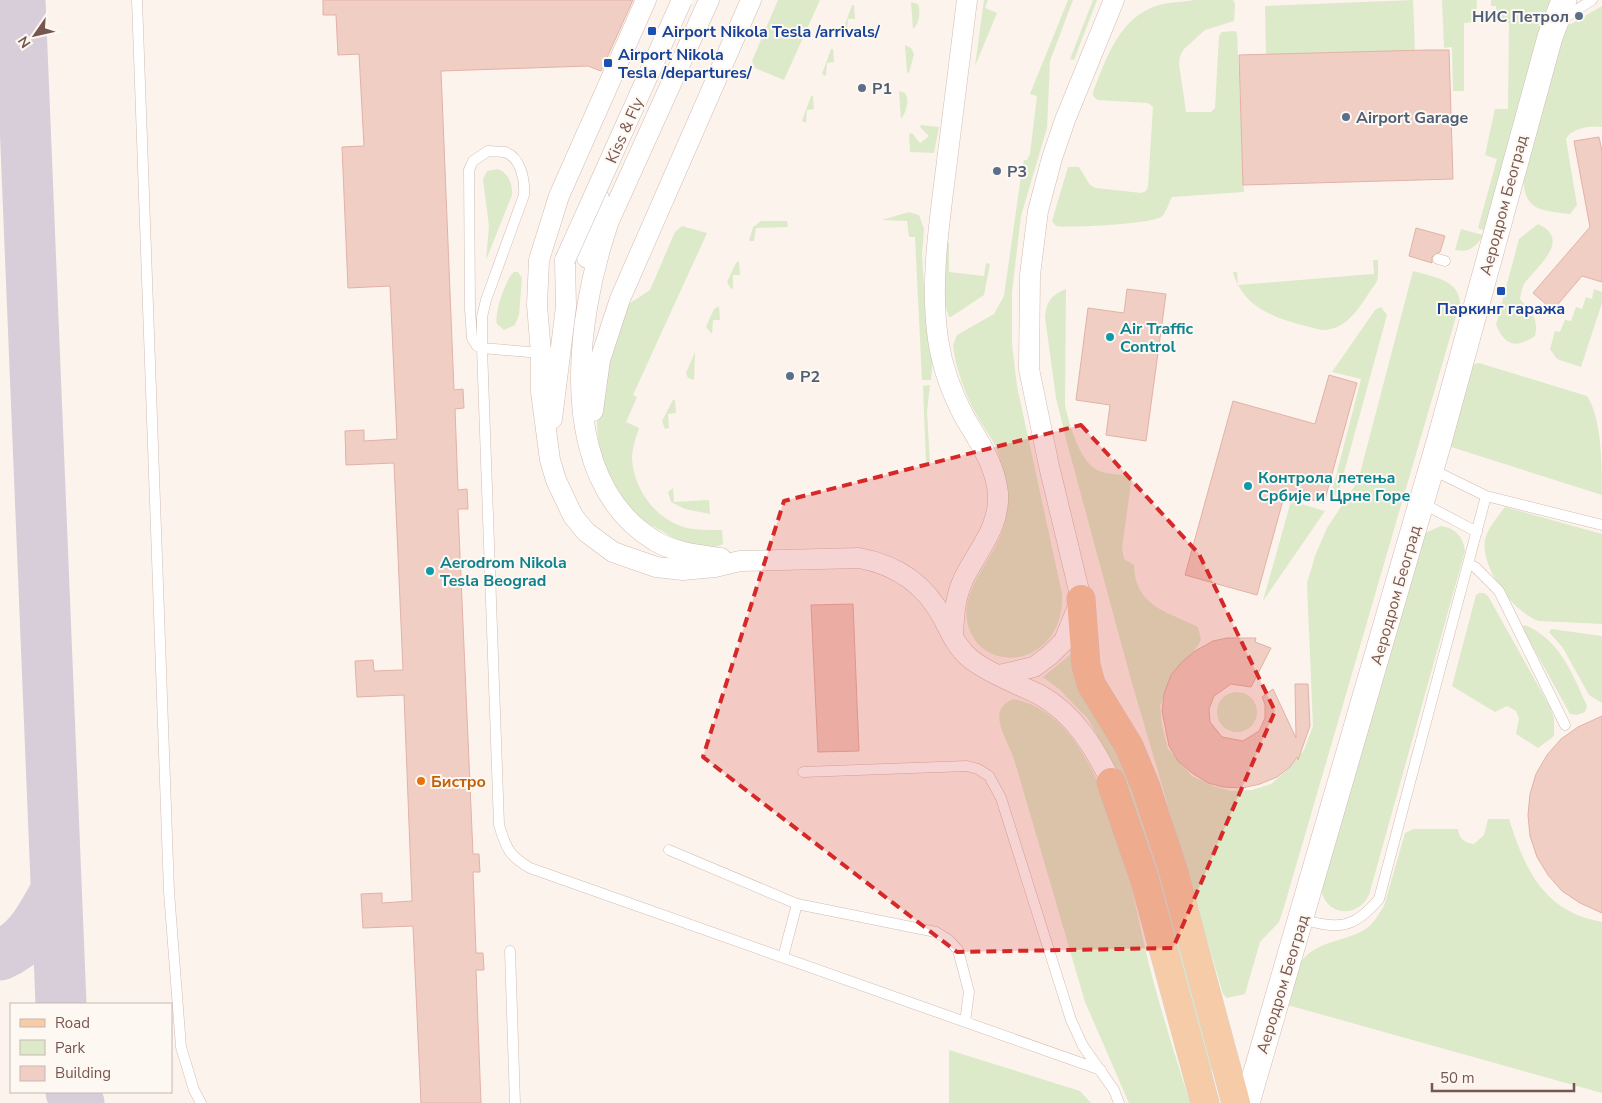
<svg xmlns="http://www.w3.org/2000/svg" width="1602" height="1103" font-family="'Nunito Sans',sans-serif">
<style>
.green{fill:#dceaca}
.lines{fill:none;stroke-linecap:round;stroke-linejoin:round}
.taxiway{stroke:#d8ceda;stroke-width:51}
.building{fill:#f0cec4;stroke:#e2b2a5}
.service-casing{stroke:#d1bcb3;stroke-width:11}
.minor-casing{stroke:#d1bcb3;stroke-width:21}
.tertiary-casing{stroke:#d1bcb3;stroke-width:26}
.primary-casing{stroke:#d9d0ce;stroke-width:29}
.service{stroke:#fff;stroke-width:10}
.minor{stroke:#fff;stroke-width:20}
.tertiary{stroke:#fff;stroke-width:25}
.primary{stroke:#f6cca8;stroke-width:28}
.minor-bridge-casing{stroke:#d1bcb3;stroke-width:21;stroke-linecap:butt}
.minor-bridge{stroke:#fff;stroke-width:20}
.marked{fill:#d62828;fill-opacity:0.2;stroke:#d62828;stroke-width:4;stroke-dasharray:10 6;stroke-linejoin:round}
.service-dot{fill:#5c6f8a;stroke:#fef8f2;stroke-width:2}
.transit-dot{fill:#1a4fb4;stroke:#fef8f2;stroke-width:2}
.culture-dot{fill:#0f9aa8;stroke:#fef8f2;stroke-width:2}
.food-dot{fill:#e8710a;stroke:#fef8f2;stroke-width:2}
.labels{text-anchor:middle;stroke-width:4;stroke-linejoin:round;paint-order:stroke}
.service-label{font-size:16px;font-weight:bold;fill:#4e5e75;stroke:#fef8f2;text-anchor:start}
.transit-label{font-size:16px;font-weight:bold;fill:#164399;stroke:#fef8f2;text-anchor:start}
.street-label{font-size:16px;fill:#77564f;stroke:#fef8f2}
.culture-label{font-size:16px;font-weight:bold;fill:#0d838f;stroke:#fef8f2;text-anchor:start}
.food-label{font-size:16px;font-weight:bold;fill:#c56008;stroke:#fef8f2;text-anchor:start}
</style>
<rect width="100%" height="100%" fill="#fcf3ec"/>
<path class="green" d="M 778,0 L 820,0 L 784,80 L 755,68 L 752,61 Z
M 984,0 L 988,0 L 985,8 L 997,13 L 975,66 Z
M 1068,0 L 1073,0 L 1050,61 L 1047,128 L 1021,216 L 1012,292 L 1012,344 L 1017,386 L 1062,594 C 1063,611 1058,631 1045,643 C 1026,663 991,663 975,640 C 945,594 1003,558 1006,514 C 1007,493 1004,469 997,450 C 992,437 982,426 976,414 C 965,394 955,367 953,345 L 957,335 L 994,314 L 1004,296 L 1022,169 L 1024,160 L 1027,160 L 1030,154 L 1037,96 L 1030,94 Z
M 1093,0 L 1097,0 L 1074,60 L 1070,59 Z
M 1194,0 L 1233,0 L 1235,4 L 1234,21 L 1205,30 L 1184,49 L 1180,56 L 1179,64 L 1186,112 L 1211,112 L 1215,108 L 1219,36 L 1222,32 L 1235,31 L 1237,33 L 1244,192 L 1172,197 C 1169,202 1166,214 1161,217 C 1150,224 1071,228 1056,226 L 1052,221 L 1068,167 L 1079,167 L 1090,185 L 1096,188 L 1141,193 L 1146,191 L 1148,187 L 1153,107 L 1148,103 L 1098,100 L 1093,96 L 1093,92 C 1107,57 1119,17 1159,5 C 1170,2 1183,2 1194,0 Z
M 1413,0 L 1415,51 L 1266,55 L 1265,6 Z
M 1442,0 L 1477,0 L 1476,22 L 1464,23 L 1464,91 L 1453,91 L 1452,47 L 1444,48 Z
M 1491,0 L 1551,0 L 1485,231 L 1478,228 L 1497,159 L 1485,155 L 1495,109 L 1508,109 L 1509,23 L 1496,23 L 1496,6 L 1491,6 Z
M 911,2 L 918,4 C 921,11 919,25 913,29 Z
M 852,5 L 854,5 L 855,19 L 848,19 L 847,32 L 843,30 Z
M 1602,6 L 1602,127 C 1591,125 1571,128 1566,139 L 1577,205 L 1570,214 C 1539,210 1524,211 1523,175 L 1564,32 L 1569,25 Z
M 905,45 L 911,48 L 914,54 L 909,73 L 907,72 Z
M 831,49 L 833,49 L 834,62 L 827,63 L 826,76 L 822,74 Z
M 899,91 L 905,93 C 910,100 906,113 901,119 Z
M 811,96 L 813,96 L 814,109 L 807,110 L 806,123 L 802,121 Z
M 921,125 L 939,127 L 934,153 L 910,152 L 909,134 L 912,133 L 920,143 L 929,136 L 920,127 Z
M 498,169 C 508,173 513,184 512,195 L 486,260 L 489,226 L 483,179 L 487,171 Z
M 909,212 L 919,215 L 924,229 L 922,255 L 926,318 L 933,357 L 931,380 L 922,380 L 915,237 L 909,237 L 907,221 L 882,220 Z
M 761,221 L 787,221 L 788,227 L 756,228 L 754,241 L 749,241 L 753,227 Z
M 1538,224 C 1573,240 1536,267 1524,284 C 1522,288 1521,294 1520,299 C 1531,312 1539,318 1535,336 C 1516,348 1506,347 1496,325 L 1519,239 Z
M 682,226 L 707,233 L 633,395 L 637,397 L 626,422 L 639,428 C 636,438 632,448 632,459 C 634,490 656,520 687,528 C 698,530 710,530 722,530 L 723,544 C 706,553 680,543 665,533 C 657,528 646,523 639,517 C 609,489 593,448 598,407 C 601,377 616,337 624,307 L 650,290 L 675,232 Z
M 1461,229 L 1483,235 C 1477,247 1468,253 1455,250 Z
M 945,243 L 949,243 L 949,272 L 984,276 L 986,263 L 990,264 L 984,295 L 951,317 L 949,317 C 940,295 944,266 945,243 Z
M 1373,260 L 1378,260 L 1378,278 L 1376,283 C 1361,303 1350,330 1322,330 C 1286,321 1244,313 1233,272 L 1237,272 L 1238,285 L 1360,275 L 1374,274 Z
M 739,261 L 740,275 L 733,275 L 733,288 L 731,289 L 727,282 L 736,263 Z
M 1413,271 C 1432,277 1459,279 1460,303 L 1284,907 L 1279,922 L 1260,942 L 1245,994 L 1227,998 L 1223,994 L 1130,676 L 1067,443 L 1056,398 L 1045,317 C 1047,301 1051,295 1066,289 L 1065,405 C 1069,424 1079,460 1097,470 C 1106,475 1122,474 1132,476 L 1122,548 L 1124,559 L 1134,565 C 1135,606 1166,611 1198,627 L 1201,639 L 1199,644 L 1169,685 L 1160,706 L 1162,725 L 1168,749 L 1192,776 L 1213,786 L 1231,791 L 1252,790 L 1271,784 L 1287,770 L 1304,750 L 1313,726 L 1307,583 L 1315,556 L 1327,528 L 1358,481 Z
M 514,272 L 518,272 L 522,278 L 519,315 L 515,325 L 504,330 L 497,324 C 494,314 506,278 514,272 Z
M 1594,289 L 1602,292 L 1602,303 L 1581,367 L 1557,359 L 1550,349 L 1555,331 L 1560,332 L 1565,320 L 1571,321 L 1576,307 L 1582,309 L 1586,297 L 1592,299 Z
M 719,306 L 720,320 L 713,320 L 712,334 L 706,327 L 714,309 Z
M 1381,307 L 1387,315 L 1339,491 L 1329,503 L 1361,379 L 1332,372 L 1375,310 Z
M 695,352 L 694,380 L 688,378 L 686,373 Z
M 1479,363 L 1587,396 C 1602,418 1602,468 1602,495 L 1448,446 L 1472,365 Z
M 930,385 L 927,412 L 930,463 L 926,463 L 923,386 Z
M 673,400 L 675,400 L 676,413 L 668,414 L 669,428 L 665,429 L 662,421 Z
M 673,488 L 674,502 L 709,500 L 710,514 L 685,509 L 671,502 L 668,492 Z
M 1291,501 L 1325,511 L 1263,601 Z
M 1505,507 L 1602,534 L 1602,624 L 1539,621 C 1514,613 1480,567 1485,540 C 1487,529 1498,516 1505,507 Z
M 1441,526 C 1455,528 1463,536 1465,551 L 1369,895 C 1357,919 1327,916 1321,890 L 1425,533 Z
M 1479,593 L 1484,593 L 1488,596 L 1550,707 L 1554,718 L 1554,736 L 1538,748 L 1516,734 L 1519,718 L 1516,711 L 1507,706 L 1495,712 L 1452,686 L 1476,595 Z
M 1525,625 C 1560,640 1572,673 1587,706 L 1585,712 L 1577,715 L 1570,714 L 1522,627 Z
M 1551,629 L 1602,636 L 1602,703 L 1589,695 L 1563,648 L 1549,632 Z
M 1071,654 L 1078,686 L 1110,737 L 1142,812 L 1215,1069 L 1211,1071 L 1214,1084 L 1211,1086 L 1117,770 L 1088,719 L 1060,690 L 1043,677 Z
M1217 712a20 20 0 1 1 40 0a20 20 0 1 1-40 0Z
M 1014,699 C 1110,718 1131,899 1152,976 C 1163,1018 1177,1061 1190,1103 L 1129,1103 L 1085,1002 L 1014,759 C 1008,740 984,709 1014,699 Z
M 1488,819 L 1509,819 C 1525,870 1544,912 1602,922 L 1602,1093 L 1284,1004 C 1289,989 1293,970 1304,958 C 1320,941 1345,941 1364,930 C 1373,925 1378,915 1384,906 L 1405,833 L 1414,829 L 1458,829 C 1459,839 1465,843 1474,844 L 1484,835 Z
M 949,1050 L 1080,1091 L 1091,1103 L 949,1103 Z"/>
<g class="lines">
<path class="taxiway" d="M 20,0 L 61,1004
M 0,955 C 30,943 41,917 56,891
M 71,1092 L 79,1103"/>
</g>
<path class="building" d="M 323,0 L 633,0 L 601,71 L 588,66 L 441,71 L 454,390 L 463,389 L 464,408 L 455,409 L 458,490 L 467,489 L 468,509 L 458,509 L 473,854 L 479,854 L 480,872 L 473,872 L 476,953 L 483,953 L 484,970 L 476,970 L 481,1103 L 421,1103 L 413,926 L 363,928 L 361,894 L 382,893 L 382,903 L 412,901 L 404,695 L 357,697 L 355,661 L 373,660 L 374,671 L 403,670 L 394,463 L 346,465 L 345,431 L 364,430 L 364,441 L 397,439 L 390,286 L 348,288 L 342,147 L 364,146 L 359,54 L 338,55 L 336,15 L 323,15 Z
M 1426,50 L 1449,50 L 1453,179 L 1243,185 L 1239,55 Z
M 1599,137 L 1602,151 L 1602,282 L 1582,276 L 1553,310 L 1533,293 L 1590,227 L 1574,141 Z
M 1416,228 L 1445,236 L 1440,252 L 1432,257 L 1432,263 L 1409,256 Z
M 1127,289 L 1166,294 L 1146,441 L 1106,435 L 1110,405 L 1076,400 L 1088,308 L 1124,313 Z
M 1329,375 L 1357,383 L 1324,503 L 1285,493 L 1257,595 L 1185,575 L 1233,401 L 1315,424 Z
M 853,604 L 859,751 L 818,752 L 811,605 Z
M 1227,638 L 1256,638 L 1255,642 L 1271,648 L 1251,687 L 1231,684 L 1214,696 L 1209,709 L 1210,722 L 1222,737 L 1243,741 L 1259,731 L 1265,718 L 1265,704 L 1262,697 L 1273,689 L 1296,738 L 1295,684 L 1308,684 L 1310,726 L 1298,760 L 1297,757 L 1290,767 L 1277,777 L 1260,784 L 1242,788 L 1223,787 L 1208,783 L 1192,773 L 1178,761 L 1169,746 L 1162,711 L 1164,694 L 1171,675 L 1182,662 L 1195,651 L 1213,641 Z
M 1602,716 L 1602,913 L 1580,903 L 1562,891 L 1548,875 L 1537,857 L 1530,836 L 1528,815 L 1530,794 L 1536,774 L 1547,755 L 1561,739 L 1578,727 Z"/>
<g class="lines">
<g class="service-casing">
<path id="service" d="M 137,0 L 169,892 L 181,1047 L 194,1090 L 201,1103
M 1561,20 L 1592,0
M 488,151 C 493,152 500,151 505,152 C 521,158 525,180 524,195 L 486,300 L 482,317 L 482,348 L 477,346 L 472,338 L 470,309 L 469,170 L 473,161 Z
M 1438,259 L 1445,261
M 541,353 L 482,348 L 499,825 C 506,848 509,856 530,868 L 1101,1070
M 1431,469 L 1486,496 L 1602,525
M 1422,503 L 1477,532
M 1468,564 L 1475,567 L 1499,591 L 1565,725
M 803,772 L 967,766 L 978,769 L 989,776 L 1001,798 L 1071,1020 L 1083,1046 L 1114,1090 L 1119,1103
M 669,850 L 797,904
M 1301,919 C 1338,929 1353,930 1379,899 L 1486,496
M 510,951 L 515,1103
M 783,957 L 797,904 L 936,932 L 949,940 L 958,950 L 969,992 L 965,1022"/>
</g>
<g class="minor-casing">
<path id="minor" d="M 646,0 L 559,196 L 539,260 L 537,305 L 541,353 L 541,392 L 550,460 L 556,480 L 573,516 L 586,532 L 613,552 L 656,567 L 683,570 L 715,567 L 740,561 L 859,558 C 898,565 926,585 944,620 C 952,636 958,649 972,660 C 990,674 1020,685 1040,695 C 1074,714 1095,748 1111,782
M 709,0 L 609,221 C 576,316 553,479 655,541 C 676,553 698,555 721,558
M 587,258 L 599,198
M 593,411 L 600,360 L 620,299 L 751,0
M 552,419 L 566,307 L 565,260
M 953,635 C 954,615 955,598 963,580 C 977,550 1000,529 998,493 C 995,464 979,442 965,418 C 952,394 942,366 938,339 C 930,284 939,225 946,169 C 953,113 960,56 967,0
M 999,675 L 1034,667 L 1050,655 L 1064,641 L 1081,599 L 1049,466 L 1029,369 L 1030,275 L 1038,211 L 1052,158 L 1065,120 L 1114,0"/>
</g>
<g class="tertiary-casing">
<path id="tertiary" d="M 1247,1103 L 1439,442 L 1550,37 L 1564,0"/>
</g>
<g class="primary-casing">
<path id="primary" d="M 1081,599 L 1086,665 L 1091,684 L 1129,746 L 1146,787 L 1174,873 L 1236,1103
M 1111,782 L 1144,878 L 1205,1103"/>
</g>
<use href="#service" class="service"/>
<use href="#minor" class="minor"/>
<use href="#tertiary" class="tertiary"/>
<use href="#primary" class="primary"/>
<g class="minor-bridge-casing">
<path id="minor-bridge" d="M 565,260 L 682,0"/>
</g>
<use href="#minor-bridge" class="minor-bridge"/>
</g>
<path class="marked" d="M 1081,425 L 1199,554 L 1275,711 L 1173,948 L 957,952 L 703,757 L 784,501 Z"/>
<g class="service-dot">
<circle cx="1579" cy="16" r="5"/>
<circle cx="862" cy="88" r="5"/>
<circle cx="1346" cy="117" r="5"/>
<circle cx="997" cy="171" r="5"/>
<circle cx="790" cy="376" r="5"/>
</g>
<g class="transit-dot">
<rect x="647" y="26" width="10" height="10" rx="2.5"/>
<rect x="603" y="58" width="10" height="10" rx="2.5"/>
<rect x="1496" y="286" width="10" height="10" rx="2.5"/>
</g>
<g class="culture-dot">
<circle cx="1110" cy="337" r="5"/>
<circle cx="1248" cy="486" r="5"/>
<circle cx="430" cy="571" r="5"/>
</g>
<circle class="food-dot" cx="421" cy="781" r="5"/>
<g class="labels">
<g class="service-label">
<text x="1569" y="22" text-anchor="end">НИС Петрол</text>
<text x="872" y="94">P1</text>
<text x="1356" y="123">Airport Garage</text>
<text x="1007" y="177">P3</text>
<text x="800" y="382">P2</text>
</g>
<g class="transit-label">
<text x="662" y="37">Airport Nikola Tesla /arrivals/</text>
<text x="618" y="60">Airport Nikola<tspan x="618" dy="18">Tesla /departures/</tspan></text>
<text x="1501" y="314" text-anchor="middle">Паркинг гаража</text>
</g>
<g class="street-label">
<text transform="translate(624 130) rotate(-66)" y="6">Kiss &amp; Fly</text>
<text transform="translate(1503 205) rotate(-75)" y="6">Аеродром Београд</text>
<text transform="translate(1395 595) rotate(-74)" y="6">Аеродром Београд</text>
<text transform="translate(1282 984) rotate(-73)" y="6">Аеродром Београд</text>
</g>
<g class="culture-label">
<text x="1120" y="334">Air Traffic<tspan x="1120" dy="18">Control</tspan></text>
<text x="1258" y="483">Контрола летења<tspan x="1258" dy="18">Србије и Црне Горе</tspan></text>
<text x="440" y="568">Aerodrom Nikola<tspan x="440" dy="18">Tesla Beograd</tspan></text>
</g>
<g class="food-label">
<text x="431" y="787">Бистро</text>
</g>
</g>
<rect x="10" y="1003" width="162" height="90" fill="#fef8f2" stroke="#c8b7b1"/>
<rect x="20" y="1019" width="25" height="8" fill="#f6cca8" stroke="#c8b7b1"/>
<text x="55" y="1028" font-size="15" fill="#77564f">Road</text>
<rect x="20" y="1040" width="25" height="15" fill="#dceaca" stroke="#c8b7b1"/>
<text x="55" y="1053" font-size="15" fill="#77564f">Park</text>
<rect x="20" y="1066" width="25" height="15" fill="#f0cec4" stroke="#c8b7b1"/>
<text x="55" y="1078" font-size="15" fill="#77564f">Building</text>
<g transform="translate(35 35) rotate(236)" stroke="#fef8f2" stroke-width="4" paint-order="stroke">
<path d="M0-4L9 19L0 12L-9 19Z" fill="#77564f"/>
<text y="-8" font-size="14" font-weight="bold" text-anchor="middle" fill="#77564f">N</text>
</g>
<path d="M1432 1083v8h142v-8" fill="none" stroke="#77564f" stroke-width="2.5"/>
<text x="1440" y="1083" font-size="15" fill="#77564f" stroke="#fef8f2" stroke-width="4" paint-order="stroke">50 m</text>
</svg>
